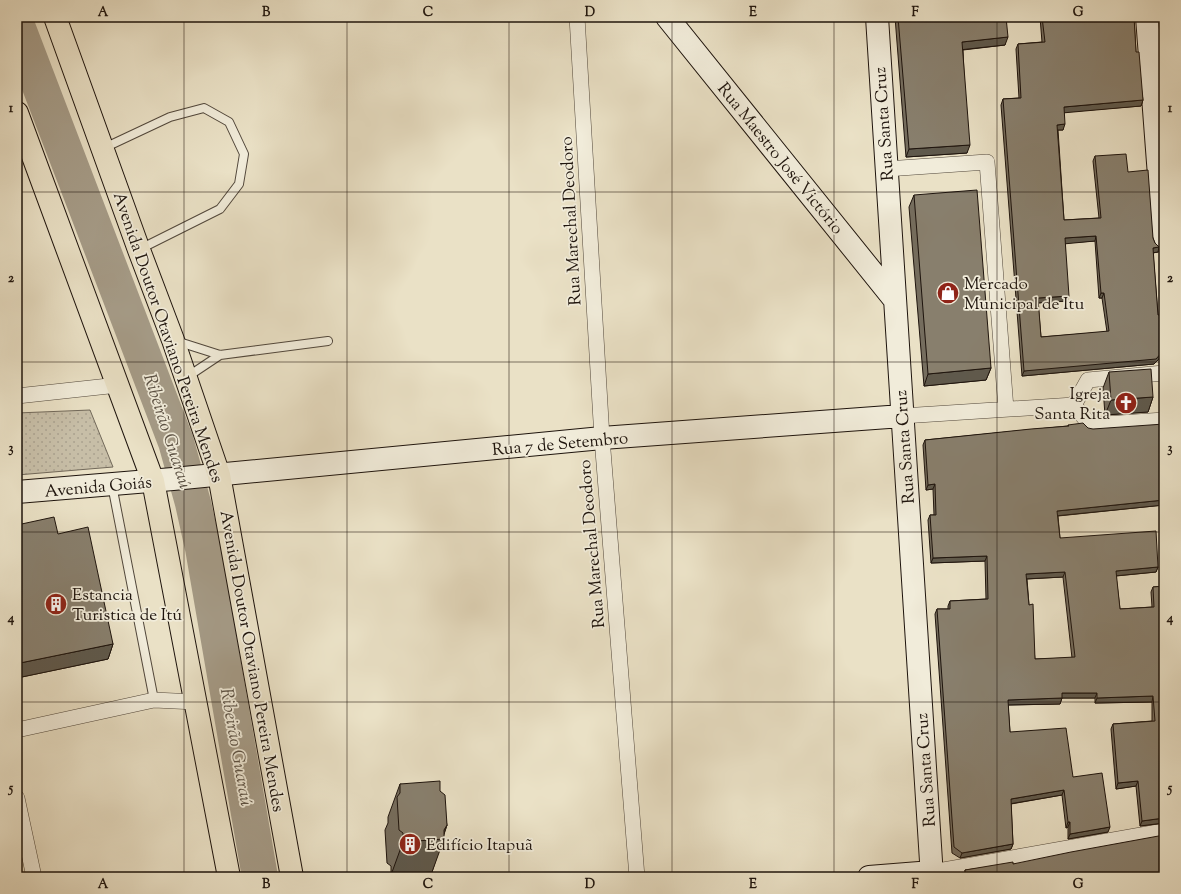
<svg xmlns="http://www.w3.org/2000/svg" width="1181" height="894" font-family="'Sorts Mill Goudy',serif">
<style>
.park{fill:url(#park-dots);stroke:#72695a}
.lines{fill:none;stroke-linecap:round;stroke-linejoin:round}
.river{stroke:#a59b87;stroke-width:36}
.lane-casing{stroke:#51473b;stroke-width:10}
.street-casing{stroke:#51473b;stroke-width:16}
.secondary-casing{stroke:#1e140d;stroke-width:24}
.primary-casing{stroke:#1e140d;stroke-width:24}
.lane{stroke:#f1ecda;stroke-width:8}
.street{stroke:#f1ecda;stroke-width:15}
.secondary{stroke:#f1ecda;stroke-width:22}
.primary{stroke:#eae1c6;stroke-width:22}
.wall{fill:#756d5e;stroke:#1e140d;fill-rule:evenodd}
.shaded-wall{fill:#5f594c;stroke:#1e140d}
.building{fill:#887f6d;stroke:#1e140d;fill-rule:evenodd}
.grid{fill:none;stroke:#1e140d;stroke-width:1;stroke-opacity:0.55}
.labels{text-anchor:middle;stroke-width:3.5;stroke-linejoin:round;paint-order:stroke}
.street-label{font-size:17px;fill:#1e140d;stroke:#f1ecda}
.poi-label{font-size:17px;fill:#1e140d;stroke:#f1ecda;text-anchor:start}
.water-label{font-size:18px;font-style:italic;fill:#5b5144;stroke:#f1ecda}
.neatline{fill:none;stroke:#1e140d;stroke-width:1.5}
.grid-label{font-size:13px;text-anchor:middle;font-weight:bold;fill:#1e140d}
</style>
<defs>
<pattern id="park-dots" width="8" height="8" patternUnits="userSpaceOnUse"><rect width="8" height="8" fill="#c7bea7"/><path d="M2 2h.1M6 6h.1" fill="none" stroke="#aaa28f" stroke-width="1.8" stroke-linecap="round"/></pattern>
</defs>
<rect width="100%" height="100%" fill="#eae1c6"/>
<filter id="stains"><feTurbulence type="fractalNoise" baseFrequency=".005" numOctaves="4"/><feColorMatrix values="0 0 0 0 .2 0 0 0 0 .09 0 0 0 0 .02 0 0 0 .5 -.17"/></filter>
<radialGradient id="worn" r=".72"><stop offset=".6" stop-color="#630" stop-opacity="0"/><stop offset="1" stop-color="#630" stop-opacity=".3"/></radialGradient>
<path class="park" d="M 90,410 L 113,467 L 17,475 L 17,413 Z"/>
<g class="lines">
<path class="river" d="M 17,26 L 176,442 L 193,503 L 203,548 L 260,877"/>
<g class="lane-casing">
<path id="lane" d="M 104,148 L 170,117 L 204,108 L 229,122 L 244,154 L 239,184 L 220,209 L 140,249
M 176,341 L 220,355 L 328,341
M 187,377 L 220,355
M 112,485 L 154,700"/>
</g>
<g class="street-casing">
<path id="street" d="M 577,17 L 602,438 L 637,877
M 886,169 L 987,162 L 1006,409
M 17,396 L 118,385
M 1074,405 L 1090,425 L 1164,420
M 902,416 L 1074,405 L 1088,380 L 1164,373
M 17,730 L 154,700 L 196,702
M 17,798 L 34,877
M 932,872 L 1164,831"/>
</g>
<g class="secondary-casing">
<path id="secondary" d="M 667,17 L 894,299
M 877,17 L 932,877
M 1147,17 L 1164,242
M 17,492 L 173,479 L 602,438 L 902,416
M 869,877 L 932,872"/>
</g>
<g class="primary-casing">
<path id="primary" d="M 55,17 L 139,250 L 173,340 L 219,475 L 292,877
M 17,113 L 153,481 L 229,877"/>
</g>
<use href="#lane" class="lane"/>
<use href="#street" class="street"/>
<use href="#secondary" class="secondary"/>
<use href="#primary" class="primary"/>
</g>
<path class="wall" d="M 895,17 L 1006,17 L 1005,45 L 963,50 L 967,153 L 906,157 Z
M 1040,17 L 1134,17 L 1136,52 L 1143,100 L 1141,106 L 1064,112 L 1063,130 L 1058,130 L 1064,220 L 1099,218 L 1093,161 L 1095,156 L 1128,172 L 1153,238 L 1158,252 L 1153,253 L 1158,315 L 1154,364 L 1022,376 L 1001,105 L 1003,99 L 1019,98 L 1016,49 L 1018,44 L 1042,42 ZM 1095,241 L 1099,298 L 1102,298 L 1107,332 L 1041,337 L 1038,303 L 1067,301 L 1065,243 Z
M 1164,51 L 1164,76 L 1162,55 Z
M 914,195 L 991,368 L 986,380 L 924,386 L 909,207 Z
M 1109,372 L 1153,397 L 1148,412 L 1105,415 L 1103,388 Z
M 1068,425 L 1164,505 L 1058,516 L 1060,538 L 1158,567 L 1156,572 L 1116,576 L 1120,609 L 1152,607 L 1151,592 L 1153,587 L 1164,586 L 1164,823 L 1140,826 L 1136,786 L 1116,789 L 1111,729 L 1113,724 L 1152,721 L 1152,702 L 1095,703 L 1095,698 L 1062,698 L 1060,704 L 1008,705 L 1010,732 L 1073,777 L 1108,832 L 1068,839 L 1068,827 L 1066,828 L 1062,795 L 1011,804 L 1013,844 L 1011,849 L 960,858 L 952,853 L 935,614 L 937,609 L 948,609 L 948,606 L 950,601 L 986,599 L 985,561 L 931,563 L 928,520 L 930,515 L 934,515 L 933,489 L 926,490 L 923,445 L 925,440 L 1068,426 ZM 1063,577 L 1072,658 L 1035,659 L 1029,605 L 1027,579 Z
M 17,525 L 58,534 L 113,644 L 108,659 L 17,678 Z
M 400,784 L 440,791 L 447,825 L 432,872 L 391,875 L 391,866 L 387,863 L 385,830 L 388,823 L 388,817 Z
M 1013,864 L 1164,877 L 964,877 L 965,870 Z"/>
<path class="shaded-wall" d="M 1008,37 L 1005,45 L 959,50 L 962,42 Z
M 1143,100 L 1141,106 L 1062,113 L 1064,107 Z
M 1065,124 L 1063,130 L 1055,130 L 1057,125 Z
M 970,145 L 967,153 L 906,157 L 909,149 Z
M 1096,236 L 1095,241 L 1063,244 L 1065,238 Z
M 1159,247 L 1158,252 L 1151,253 L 1153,248 Z
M 1101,293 L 1104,293 L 1102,298 L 1099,298 Z
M 1069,296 L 1067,301 L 1036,303 L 1038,298 Z
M 1164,350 L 1164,354 L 1154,364 L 1022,376 L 1024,371 Z
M 991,368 L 986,380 L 924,386 L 928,374 Z
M 1153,397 L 1148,412 L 1105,415 L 1111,400 Z
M 935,484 L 933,489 L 926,490 L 928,485 Z
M 1164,500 L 1164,505 L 1055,516 L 1057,511 Z
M 987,556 L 985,561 L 931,563 L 933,558 Z
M 1158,567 L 1156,572 L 1114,576 L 1116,571 Z
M 1065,572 L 1063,577 L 1024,579 L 1026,574 Z
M 113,644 L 108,659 L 17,678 L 17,672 L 20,663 Z
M 1062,693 L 1097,693 L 1095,698 L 1060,698 Z
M 1153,696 L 1152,702 L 1095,703 L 1097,698 Z
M 1062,698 L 1060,704 L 1006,705 L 1008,700 Z
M 1138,781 L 1136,786 L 1116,789 L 1118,783 Z
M 1064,790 L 1062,795 L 1009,804 L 1011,799 Z
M 1164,818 L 1164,823 L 1140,826 L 1142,821 Z
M 1068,822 L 1070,822 L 1068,827 L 1066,828 Z
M 447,825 L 442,839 L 444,839 L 432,872 L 391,875 L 403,842 L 444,830 Z
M 1110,827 L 1108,832 L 1068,839 L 1070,834 Z
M 1013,844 L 1011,849 L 960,858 L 962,853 Z"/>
<path class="building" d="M 898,17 L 1006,17 L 1008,37 L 962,42 L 970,145 L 909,149 Z
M 1042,17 L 1134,17 L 1136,52 L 1139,52 L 1143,100 L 1064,107 L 1065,124 L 1057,125 L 1064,220 L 1101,218 L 1095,156 L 1126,154 L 1128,172 L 1148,170 L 1153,238 L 1155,243 L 1159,247 L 1153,248 L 1158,315 L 1164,315 L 1164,350 L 1156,359 L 1024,371 L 1003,99 L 1021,98 L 1018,44 L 1045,42 ZM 1096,236 L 1101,293 L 1104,293 L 1109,331 L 1041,337 L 1038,298 L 1069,296 L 1065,238 Z
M 977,190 L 991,368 L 928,374 L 914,195 Z
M 1151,369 L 1153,397 L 1111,400 L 1109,372 Z
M 1083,423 L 1088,428 L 1093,429 L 1164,424 L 1164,500 L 1057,511 L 1060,538 L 1156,531 L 1158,567 L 1116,571 L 1120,609 L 1154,607 L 1153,587 L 1164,586 L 1164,818 L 1142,821 L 1138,781 L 1118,783 L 1113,724 L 1155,721 L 1153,696 L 1097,698 L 1097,693 L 1062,693 L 1062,698 L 1008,700 L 1010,732 L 1066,728 L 1073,777 L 1102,773 L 1110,827 L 1070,834 L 1070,822 L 1068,822 L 1064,790 L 1011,799 L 1013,844 L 962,853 L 954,847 L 937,609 L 950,609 L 950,601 L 988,599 L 987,556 L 933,558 L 930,515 L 936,515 L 935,484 L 928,485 L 925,440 L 1031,429 L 1069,426 L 1068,425 ZM 1065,572 L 1075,657 L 1035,659 L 1033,604 L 1029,605 L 1026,574 Z
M 54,517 L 58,534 L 88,527 L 113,644 L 20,663 L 17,649 L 17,525 Z
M 440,781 L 440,791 L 445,795 L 447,825 L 444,830 L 444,839 L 403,842 L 403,833 L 399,830 L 397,797 L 400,793 L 400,784 Z
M 1164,835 L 1164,877 L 966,877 L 965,870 L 1013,862 L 1013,864 L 1071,852 Z"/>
<path class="grid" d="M 184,17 L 184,877M 347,17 L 347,877M 509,17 L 509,877M 672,17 L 672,877M 834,17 L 834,877M 997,17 L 997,877M 17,192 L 1164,192M 17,362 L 1164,362M 17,532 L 1164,532M 17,702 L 1164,702"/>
<defs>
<g id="shop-disc" transform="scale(1.15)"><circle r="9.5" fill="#8f2418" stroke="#f1ecda"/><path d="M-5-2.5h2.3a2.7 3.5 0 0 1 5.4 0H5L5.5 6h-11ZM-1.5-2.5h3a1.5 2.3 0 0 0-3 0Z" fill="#fff"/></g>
<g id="church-disc" transform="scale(1.15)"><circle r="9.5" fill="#8f2418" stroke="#f1ecda"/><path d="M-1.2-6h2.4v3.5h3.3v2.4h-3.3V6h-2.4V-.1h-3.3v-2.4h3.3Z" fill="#fff"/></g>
<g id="building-disc" transform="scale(1.15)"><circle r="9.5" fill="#8f2418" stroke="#f1ecda"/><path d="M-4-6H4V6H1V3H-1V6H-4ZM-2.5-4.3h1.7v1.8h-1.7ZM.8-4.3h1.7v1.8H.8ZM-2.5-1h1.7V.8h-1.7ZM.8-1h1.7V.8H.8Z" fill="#fff"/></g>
</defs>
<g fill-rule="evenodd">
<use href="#shop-disc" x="948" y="293"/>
<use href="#church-disc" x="1126" y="403"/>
<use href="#building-disc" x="56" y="604"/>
<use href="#building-disc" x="410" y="844"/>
</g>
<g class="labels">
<g class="street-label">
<text transform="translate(883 124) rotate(-94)" y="6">Rua Santa Cruz</text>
<text transform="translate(781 158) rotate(51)" y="6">Rua Maestro José Victório</text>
<text transform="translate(570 221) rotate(-93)" y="6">Rua Marechal Deodoro</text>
<text transform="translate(169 337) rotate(71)" y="6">Avenida Doutor Otaviano Pereira Mendes</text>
<text transform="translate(560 443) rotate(-5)" y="6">Rua 7 de Setembro</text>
<text transform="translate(904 447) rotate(-94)" y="6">Rua Santa Cruz</text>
<text transform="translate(98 486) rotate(-5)" y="6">Avenida Goiás</text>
<text transform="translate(591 544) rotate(-95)" y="6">Rua Marechal Deodoro</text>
<text transform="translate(253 661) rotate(80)" y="6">Avenida Doutor Otaviano Pereira Mendes</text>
<text transform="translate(925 770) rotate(-94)" y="6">Rua Santa Cruz</text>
</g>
<g class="poi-label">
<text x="964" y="289">Mercado<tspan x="964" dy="20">Municipal de Itu</tspan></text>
<text x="1110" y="399" text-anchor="end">Igreja<tspan x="1110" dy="20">Santa Rita</tspan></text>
<text x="72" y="600">Estancia<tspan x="72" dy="20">Turistica de Itú</tspan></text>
<text x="426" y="850">Edifício Itapuã</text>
</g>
<g class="water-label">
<text transform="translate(168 431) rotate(72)" y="6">Ribeirão Guaraú</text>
<text transform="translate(237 747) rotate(80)" y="6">Ribeirão Guaraú</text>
</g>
</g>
<rect width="1181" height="894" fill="none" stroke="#eae1c6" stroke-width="44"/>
<rect x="22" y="22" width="1137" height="850" class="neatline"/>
<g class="grid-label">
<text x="103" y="16">A</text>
<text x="266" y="16">B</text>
<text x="428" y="16">C</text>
<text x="590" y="16">D</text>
<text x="753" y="16">E</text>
<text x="915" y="16">F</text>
<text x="1078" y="16">G</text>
<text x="11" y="112">1</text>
<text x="1170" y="112">1</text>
<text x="11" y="282">2</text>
<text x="1170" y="282">2</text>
<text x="11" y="452">3</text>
<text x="1170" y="452">3</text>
<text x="11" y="622">4</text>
<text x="1170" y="622">4</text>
<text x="11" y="792">5</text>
<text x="1170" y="792">5</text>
<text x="103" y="888">A</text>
<text x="266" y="888">B</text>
<text x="428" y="888">C</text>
<text x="590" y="888">D</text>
<text x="753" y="888">E</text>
<text x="915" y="888">F</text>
<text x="1078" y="888">G</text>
</g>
<rect width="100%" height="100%" filter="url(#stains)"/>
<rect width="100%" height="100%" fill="url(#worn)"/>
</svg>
